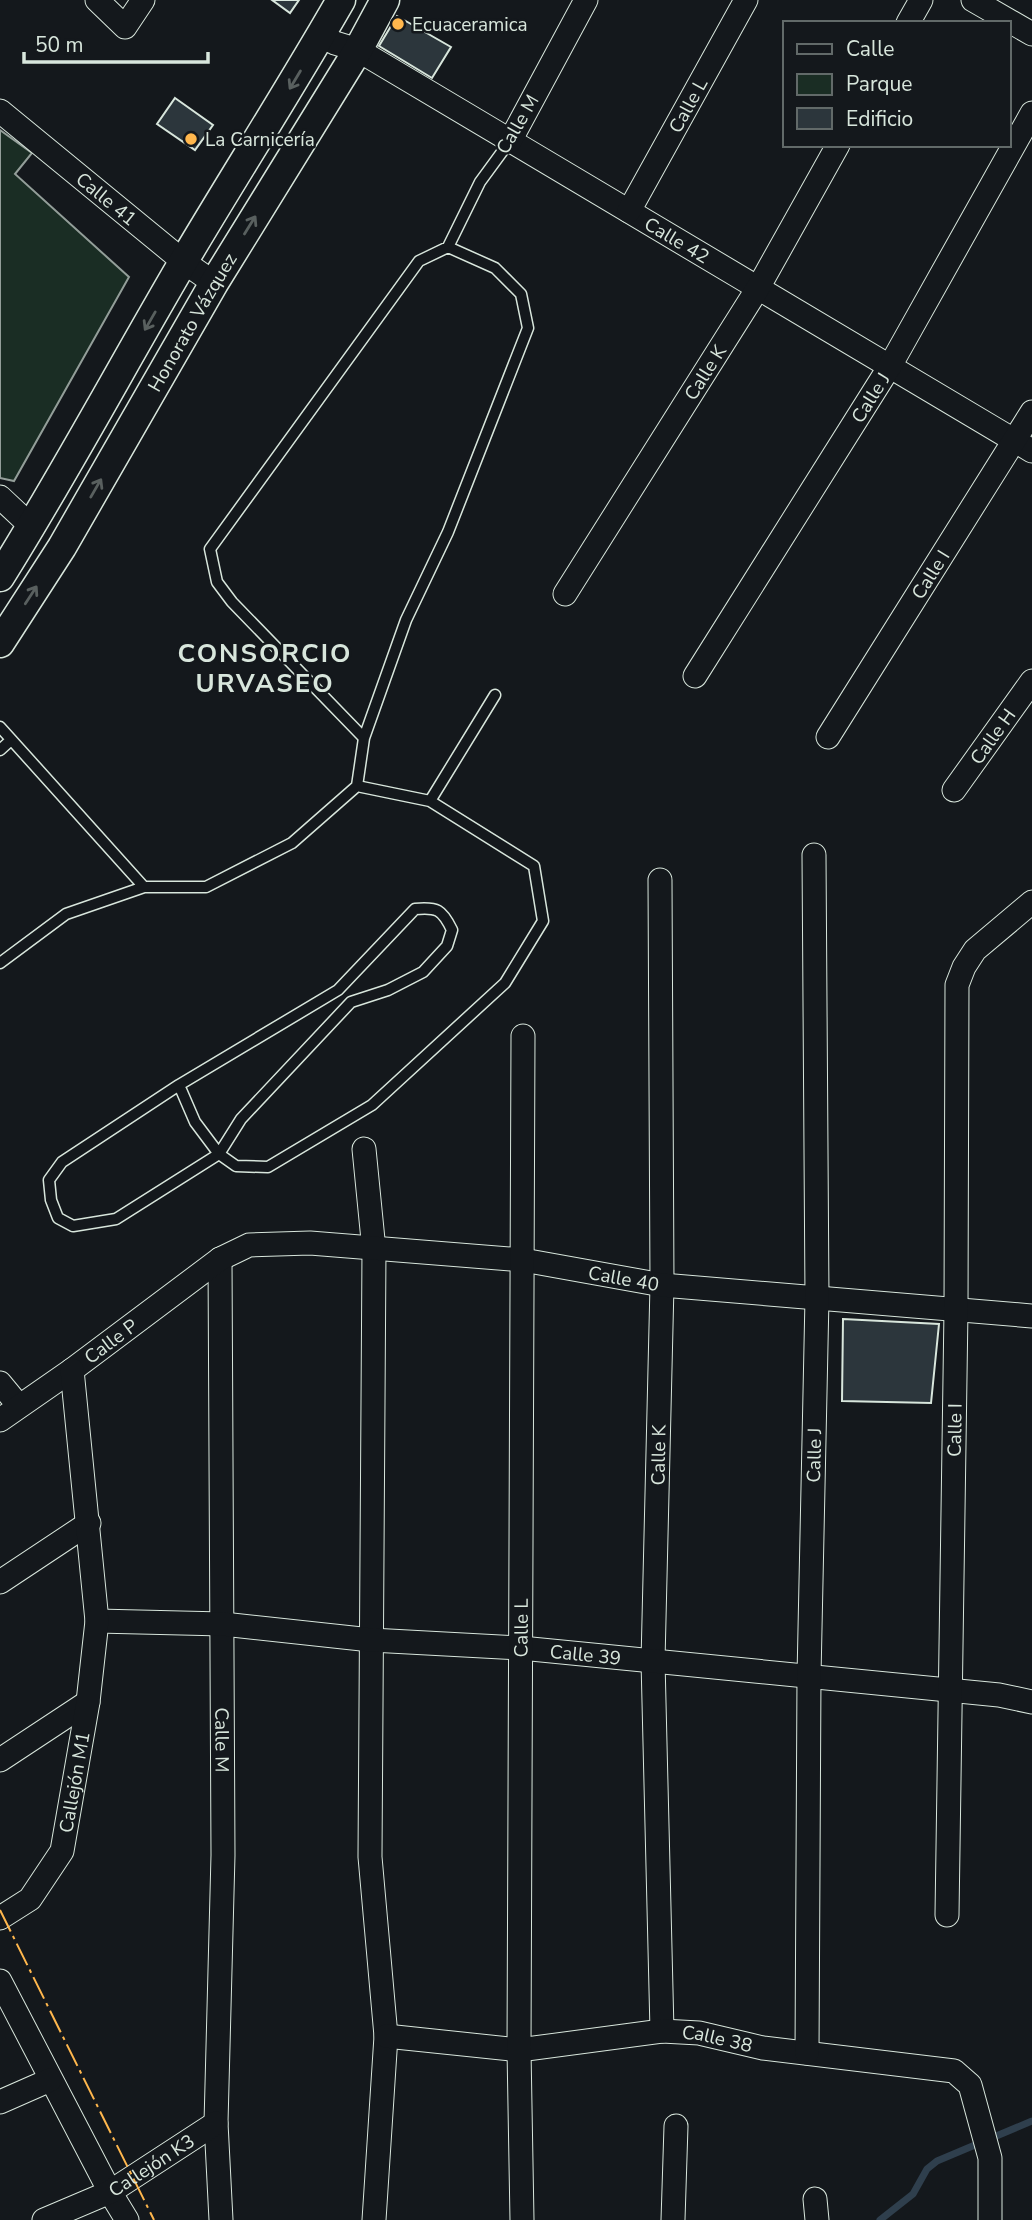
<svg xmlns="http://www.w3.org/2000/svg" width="1032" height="2220" font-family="'Nunito Sans',sans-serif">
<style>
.green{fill:#1a2d24;stroke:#939e99;stroke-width:2}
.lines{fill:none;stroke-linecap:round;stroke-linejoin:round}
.stream{stroke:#2f3f4d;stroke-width:7}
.building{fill:#2c363c;stroke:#d8e6dc;stroke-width:2}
.service-casing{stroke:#d8e6dc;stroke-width:13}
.minor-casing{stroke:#d8e6dc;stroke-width:25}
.tertiary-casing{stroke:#d8e6dc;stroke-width:31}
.service{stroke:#14181c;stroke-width:10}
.minor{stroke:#14181c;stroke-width:23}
.tertiary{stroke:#14181c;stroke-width:28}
.power{stroke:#ffb74d;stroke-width:2;stroke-dasharray:24 5 3.5 5;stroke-linecap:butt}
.oneway{stroke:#59605f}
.poi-dot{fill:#ffb74d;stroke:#14181c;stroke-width:2.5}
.labels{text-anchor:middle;stroke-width:5;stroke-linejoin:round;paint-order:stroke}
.poi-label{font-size:19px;fill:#d8e6dc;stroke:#14181c;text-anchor:start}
.street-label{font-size:19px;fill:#d8e6dc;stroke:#14181c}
.district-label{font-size:26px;font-weight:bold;letter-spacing:2px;fill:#d8e6dc;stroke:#14181c}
</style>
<rect width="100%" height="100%" fill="#14181c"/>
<path class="green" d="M 0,130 L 32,153 L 15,174 L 129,277 L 14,481 L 0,478 Z"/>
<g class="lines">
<path class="stream" d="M 880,2220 L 913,2194 L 927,2169 L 937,2161 L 1032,2121"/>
</g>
<path class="building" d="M 272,0 L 299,0 L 290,13 Z
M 397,16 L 451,47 L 432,78 L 379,46 Z
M 175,98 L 213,125 L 195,150 L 157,124 Z
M 843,1319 L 939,1324 L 931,1403 L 842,1401 Z"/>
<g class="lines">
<g class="service-casing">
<path id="service" d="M 448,247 L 480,182 L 510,141
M 0,727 L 144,887 L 66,914 L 0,963
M 0,750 L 11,740
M 430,801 L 495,695
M 144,887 L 206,887 L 292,843 L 357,786 L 364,738 L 406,620 L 448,532 L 528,328 L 521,294 L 495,268 L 448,247 L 419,261 L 210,549 L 217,582 L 232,602 L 364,738
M 179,1085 L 195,1122 L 219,1154 L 116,1219 L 73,1226 L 58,1218 L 51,1200 L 49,1180 L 62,1162 L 179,1085 L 338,990 L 415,909 C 437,907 442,909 452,930 L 447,946 L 423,972 L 388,990 L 351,1002 L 241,1119 L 219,1154 L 236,1166 L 268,1167 L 372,1105 L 505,983 L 543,921 L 534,866 L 430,801 L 357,786"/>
</g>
<g class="minor-casing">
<g id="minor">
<path d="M 97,0 L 125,27 L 143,0"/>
<path d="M 973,0 L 1032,34"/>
<path d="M 908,23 L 921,0"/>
<path id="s1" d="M 321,36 L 335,43 L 358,50 L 1032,451"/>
<path id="s2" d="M 0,111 L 184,262 L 214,283"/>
<path d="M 510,141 L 586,0"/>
<path id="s3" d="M 629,211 L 746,0"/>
<path d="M 0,497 L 32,527"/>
<path id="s4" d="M 565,594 L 758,288 L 838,145"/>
<path id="s5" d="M 695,676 L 890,366 L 1032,113"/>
<path id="s6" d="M 828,737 L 1032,412"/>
<path id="s7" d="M 954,790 L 1032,681"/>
<path d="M 660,880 L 662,1285 L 653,1661 L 662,2031"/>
<path d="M 364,1149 L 374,1250 L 370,1857 L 386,2036 L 374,2220"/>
<path id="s8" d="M 220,1259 L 223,1855 L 216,2123 L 221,2220"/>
<path d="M 0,1383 L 19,1406"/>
<path id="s9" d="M 0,1420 L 72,1370 L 220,1259 L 249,1245 L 310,1243 L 523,1260 L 662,1285 L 1032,1316"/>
<path d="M 0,1582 L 89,1523"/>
<path id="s10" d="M 97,1621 L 223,1624 L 371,1640 L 521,1648 L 999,1695 L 1032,1702"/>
<path d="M 0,1760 L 88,1702"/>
<path id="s11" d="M 947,1915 L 956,1310 L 957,985 L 964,967 L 975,950 L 1032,902"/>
<path id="s12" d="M 0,1918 L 30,1899 L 62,1851 L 88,1702 L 97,1621 L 72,1370"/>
<path d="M 0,1981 L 110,2192 L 127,2220"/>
<path id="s13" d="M 386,2036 L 519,2050 L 662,2031 L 699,2033 L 763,2048 L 954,2071 L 970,2085 L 990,2158 L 990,2220"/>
<path id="s14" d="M 807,2053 L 809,1676 L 817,1298 L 814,855"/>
<path d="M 0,2102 L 50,2080"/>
<path d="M 815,2199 L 817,2220"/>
<path id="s15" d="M 44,2220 L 110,2192 L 216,2123"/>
<path id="s16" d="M 522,2220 L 519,2050 L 523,1036"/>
<path d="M 673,2220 L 676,2126"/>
</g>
</g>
<g class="tertiary-casing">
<g id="tertiary">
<path d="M 0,577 C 64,475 121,368 182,264 C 234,176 290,89 341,0"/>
<path id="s17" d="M 0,643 L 62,547 L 214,283 L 358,50 L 385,0"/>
</g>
</g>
<use href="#service" class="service"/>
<use href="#minor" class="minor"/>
<use href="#tertiary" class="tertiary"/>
<path class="power" d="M 0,1910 L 154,2220"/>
</g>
<defs><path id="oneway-shaft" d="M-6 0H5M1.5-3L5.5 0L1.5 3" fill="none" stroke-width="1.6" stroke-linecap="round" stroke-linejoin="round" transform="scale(1.75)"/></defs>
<g class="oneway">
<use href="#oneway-shaft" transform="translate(295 80) rotate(121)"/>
<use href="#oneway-shaft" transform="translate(250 225) rotate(-58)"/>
<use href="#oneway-shaft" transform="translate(150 321) rotate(120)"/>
<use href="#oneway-shaft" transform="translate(96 488) rotate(-60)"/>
<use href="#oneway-shaft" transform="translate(31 595) rotate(-57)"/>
</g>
<g class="poi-dot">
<circle cx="398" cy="24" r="7"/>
<circle cx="191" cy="139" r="7"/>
</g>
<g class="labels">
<g class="poi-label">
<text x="412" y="31">Ecuaceramica</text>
<text x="205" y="146">La Carnicería</text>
</g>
<g class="street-label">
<text dy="7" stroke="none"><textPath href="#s3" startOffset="121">Calle L</textPath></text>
<text transform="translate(517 124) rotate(-60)" y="7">Calle M</text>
<text dy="7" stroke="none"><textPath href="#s2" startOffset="138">Calle 41</textPath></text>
<text dy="7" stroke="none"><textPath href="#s1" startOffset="411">Calle 42</textPath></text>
<text dy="7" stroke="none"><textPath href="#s17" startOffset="374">Honorato Vázquez</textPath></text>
<text dy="7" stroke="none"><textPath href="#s4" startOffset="262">Calle K</textPath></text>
<text dy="7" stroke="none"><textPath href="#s5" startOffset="329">Calle J</textPath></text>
<text dy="7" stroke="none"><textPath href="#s6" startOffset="192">Calle I</textPath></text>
<text dy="7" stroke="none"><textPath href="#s7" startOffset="66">Calle H</textPath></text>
<text dy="7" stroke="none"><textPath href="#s9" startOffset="682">Calle 40</textPath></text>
<text dy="7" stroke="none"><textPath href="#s9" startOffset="136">Calle P</textPath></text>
<text dy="7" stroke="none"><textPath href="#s11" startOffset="485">Calle I</textPath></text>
<text dy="7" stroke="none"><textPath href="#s14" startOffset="598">Calle J</textPath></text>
<text transform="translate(658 1455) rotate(-89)" y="7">Calle K</text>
<text dy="7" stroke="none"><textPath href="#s16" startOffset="592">Calle L</textPath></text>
<text dy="7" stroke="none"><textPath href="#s10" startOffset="490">Calle 39</textPath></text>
<text dy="7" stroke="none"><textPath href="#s8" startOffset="481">Calle M</textPath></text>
<text dy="7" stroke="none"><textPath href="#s12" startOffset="163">Callejón M1</textPath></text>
<text dy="7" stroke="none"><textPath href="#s13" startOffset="334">Calle 38</textPath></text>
<text dy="7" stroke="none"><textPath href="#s15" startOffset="121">Callejón K3</textPath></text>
</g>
<g class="district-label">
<text x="265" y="662">CONSORCIO<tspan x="265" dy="30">URVASEO</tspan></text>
</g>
</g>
<rect x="783" y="21" width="228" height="126" fill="#14181c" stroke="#626a69" stroke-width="2"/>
<rect x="797" y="44" width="35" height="10" fill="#14181c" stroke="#626a69" stroke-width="2"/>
<text x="846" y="56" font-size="21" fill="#d8e6dc">Calle</text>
<rect x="797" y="74" width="35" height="21" fill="#1a2d24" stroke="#626a69" stroke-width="2"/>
<text x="846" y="91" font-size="21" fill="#d8e6dc">Parque</text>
<rect x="797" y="108" width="35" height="21" fill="#2c363c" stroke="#626a69" stroke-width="2"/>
<text x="846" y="126" font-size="21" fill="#d8e6dc">Edificio</text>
<path d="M24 52v10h184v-10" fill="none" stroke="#d8e6dc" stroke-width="3.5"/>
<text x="35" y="52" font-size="21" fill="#d8e6dc" stroke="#14181c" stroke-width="5" paint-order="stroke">50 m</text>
</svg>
